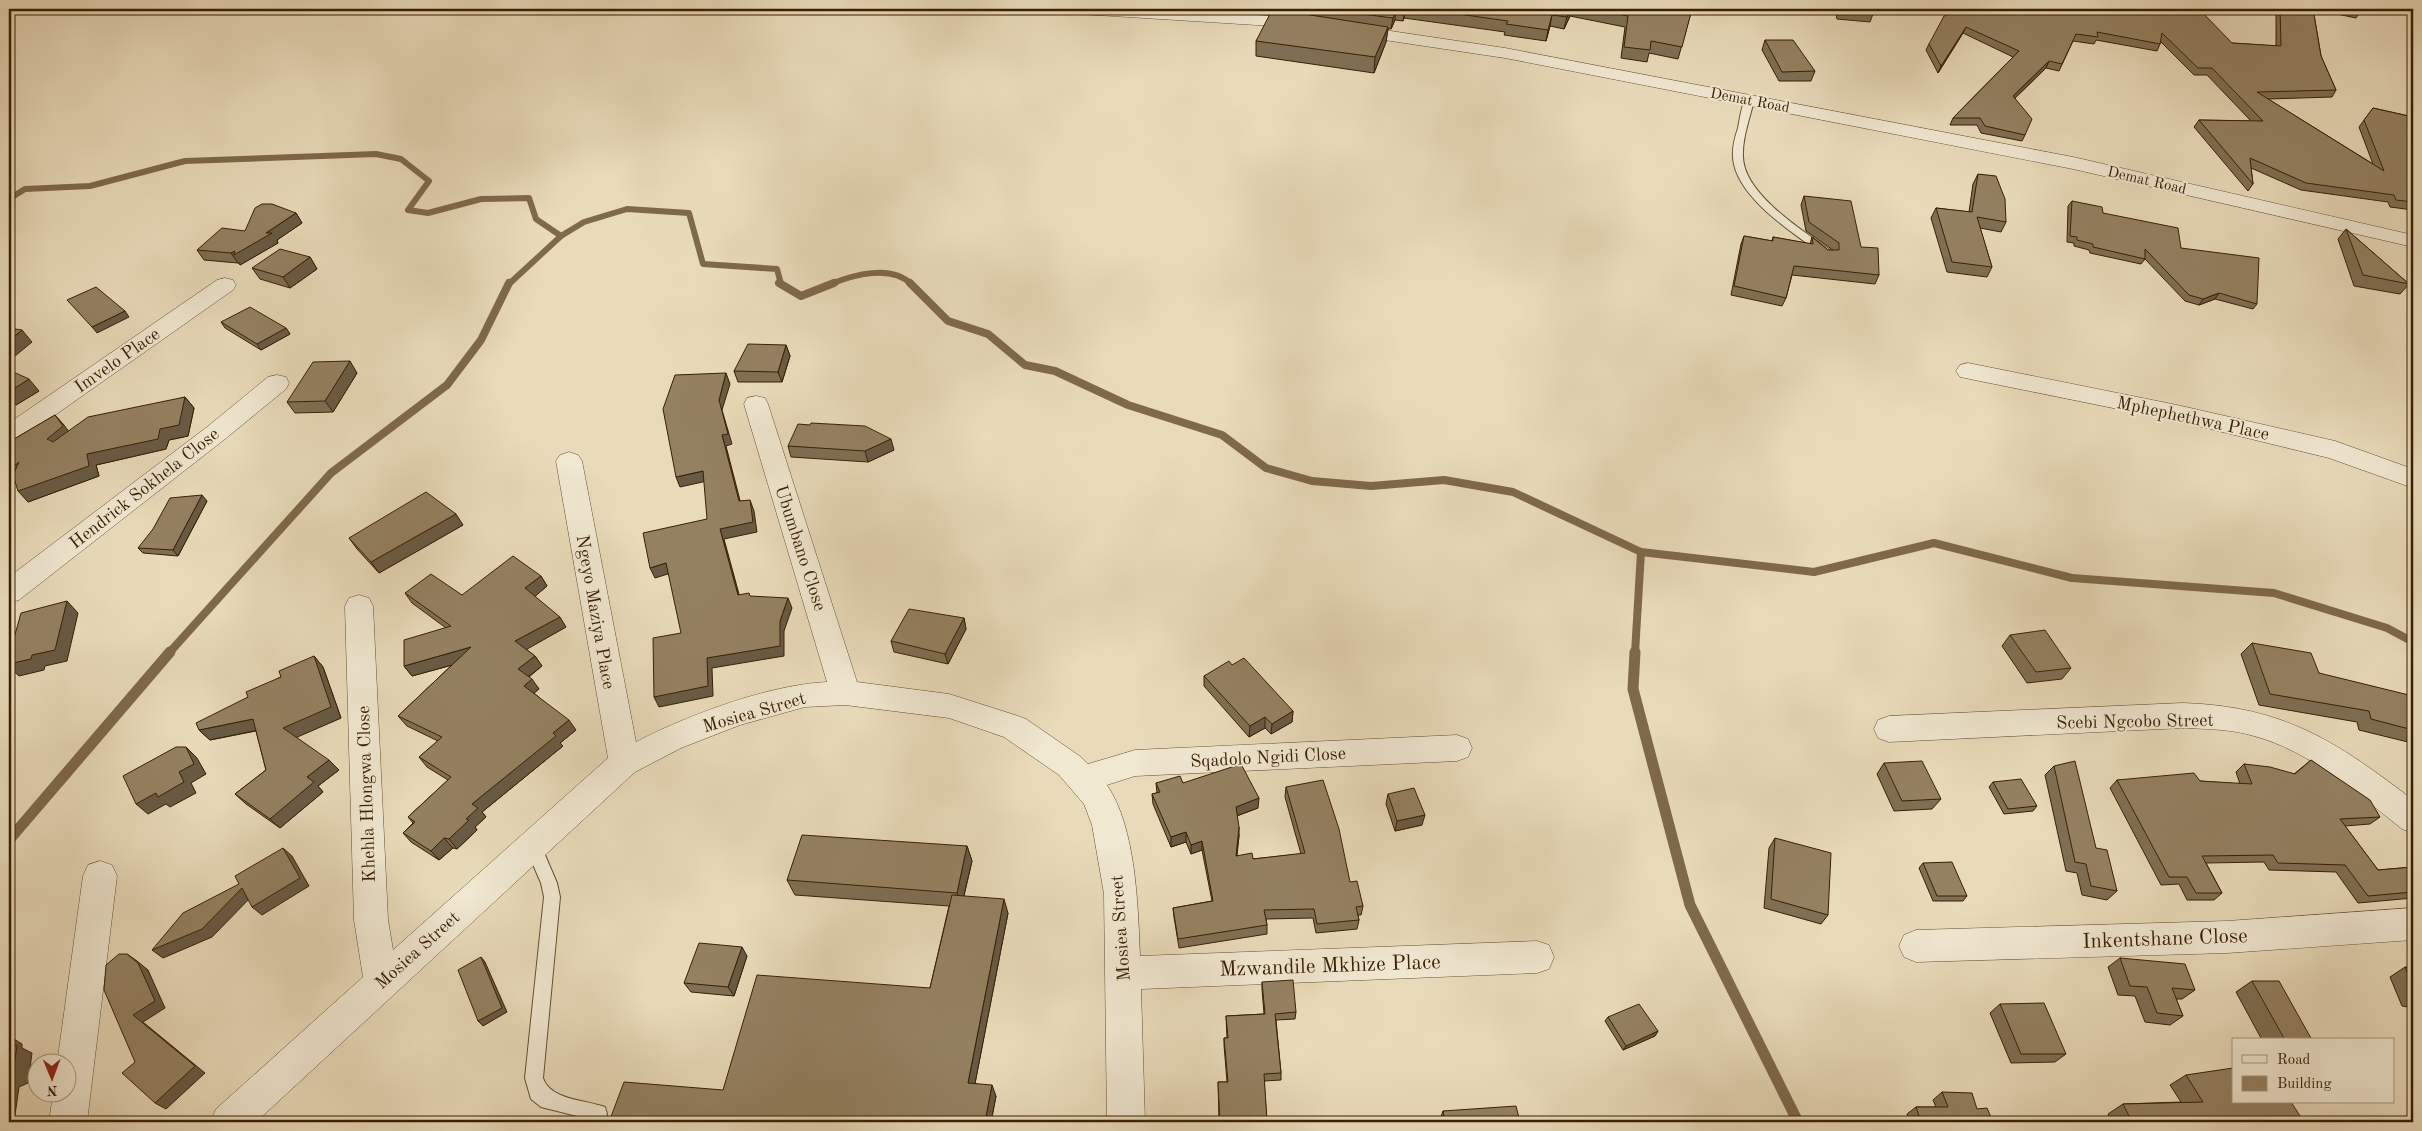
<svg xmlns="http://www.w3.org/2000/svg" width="2422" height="1131" font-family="'Old Standard TT',serif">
<rect width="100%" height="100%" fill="#e9dbba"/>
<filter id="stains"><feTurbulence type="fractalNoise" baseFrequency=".004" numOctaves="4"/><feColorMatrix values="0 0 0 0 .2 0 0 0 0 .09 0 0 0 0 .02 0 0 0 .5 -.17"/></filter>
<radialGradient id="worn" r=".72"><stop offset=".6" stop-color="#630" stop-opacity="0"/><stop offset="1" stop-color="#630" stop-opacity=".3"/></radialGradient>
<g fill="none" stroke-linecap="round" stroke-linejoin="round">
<g stroke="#7e694b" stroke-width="6">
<polyline points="9,199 25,189 90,186 185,161 376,154 401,159 429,181 408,210 428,213 481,199 529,198 536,219 561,236 584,222 627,209 689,213 703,264 777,269 781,284"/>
<polyline points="509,284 561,236"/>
<path d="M831,284c22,-9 60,-20 80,0"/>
</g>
<g stroke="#7e694b" stroke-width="8">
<polyline points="779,283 801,296 834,283"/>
<polyline points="910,283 948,321 988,334 1025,365 1055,371 1128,405 1222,435 1266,468 1312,481 1371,486 1444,480 1513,492 1641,552 1814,572 1934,543 2072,578 2274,593 2387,628 2413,642"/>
<polyline points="169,653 331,473 447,385 481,340 509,283"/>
<polyline points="1635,653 1641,552"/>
</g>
<g stroke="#7e694b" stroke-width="11">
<polyline points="1635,652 1633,689 1690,905 1798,1122"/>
<polyline points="9,840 170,652"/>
</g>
<g stroke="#644e30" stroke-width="2">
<g id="service">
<path d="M1746,98l8,2c-4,18 -12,38 -11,57 1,37 60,74 87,93v4h-8c-29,-21 -86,-57 -89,-96 -1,-10 2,-21 5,-30 2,-10 3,-21 8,-30z"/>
<path d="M533,839l6,2 18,42 3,14 -17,181c7,22 43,22 62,29l2,7 -2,7 -4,1 -60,-15 -10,-8 -6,-21 19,-181 -3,-14 -16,-37 2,-5z"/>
</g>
</g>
<g stroke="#644e30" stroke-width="1">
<g id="minor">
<polygon points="225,278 233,280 236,285 233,290 18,441 9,444 9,423 217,280"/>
<polygon points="1968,363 2177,405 2335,441 2413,469 2413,488 2329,458 2177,421 1960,377 1956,371 1960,365"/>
<polygon points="277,375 286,377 289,383 286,389 225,439 19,600 9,603 9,577 207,427 268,377"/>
<path d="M756,396l9,2 3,6 89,278 92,12 66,21 11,4 55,38 7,7 47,-14 322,-15 11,4 4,9 -4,9 -11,4 -322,15 -28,9c29,43 31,120 33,171l397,-15 12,4 5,12 -5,12 -12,4 -396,16 4,133h-38l-3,-228 -12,-69 -8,-21 -25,-29 -55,-38 -55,-19 -104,-13 -40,2 -65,18 -59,23 -46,24 -379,350h-46l6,-13 147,-132 -9,-57 -9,-314 4,-8 10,-3 10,3 4,8 15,314 5,30 215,-192 -52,-297 4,-6 9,-3 9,3 4,6 54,281c52,-27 132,-57 191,-60l-83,-278 3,-6z"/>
<path d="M2183,703c100,3 153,38 230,97v33l-11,-4c-44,-35 -92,-78 -148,-93 -23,-7 -47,-7 -71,-8l-294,14 -11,-4 -4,-9 4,-9 11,-4z"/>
<polygon points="100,861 112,865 117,876 87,1122 49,1122 53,1094 68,1094 68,1064 57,1064 83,876 88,865"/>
<polygon points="2413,908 2413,940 2227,953 1916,962 1904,957 1899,946 1904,935 1916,930 2227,921"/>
</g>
</g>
<g stroke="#644e30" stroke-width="1">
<g id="tertiary">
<polygon points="1071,9 1160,9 1305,18 1311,19 1314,23 1311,27 1305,28 1080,14 1074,13"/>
<polygon points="1350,25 1505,48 2073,157 2413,235 2413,247 2073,169 1505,58 1344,34 1341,30 1344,26"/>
</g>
</g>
<use href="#service" fill="#f1e8d2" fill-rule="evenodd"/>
<use href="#minor" fill="#f1e8d2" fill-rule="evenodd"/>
<use href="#tertiary" fill="#f1e8d2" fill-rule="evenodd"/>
</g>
<g fill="#7f6f54" stroke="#381f02">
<polygon points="1267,9 1692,9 1678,59 1649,53 1647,62 1621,58 1625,27 1570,16 1564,29 1550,26 1546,41 1504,35 1505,32 1404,18 1403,21 1395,20 1391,29 1388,29 1386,42 1374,73 1256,56 1256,41 1278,13 1278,10"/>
<polygon points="1835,9 1872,9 1873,14 1870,22 1837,19"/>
<polygon points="1951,9 2192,9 2232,43 2276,46 2276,9 2361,9 2360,12 2356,18 2313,9 2321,56 2336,90 2332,97 2268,99 2373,164 2359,127 2373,108 2413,117 2413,210 2390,207 2388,202 2301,190 2251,168 2253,184 2248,191 2194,127 2199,120 2251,121 2207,75 2194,75 2161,42 2160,44 2157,51 2096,40 2094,44 2073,41 2059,71 2046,68 2015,98 2025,135 2022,141 1981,133 1977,125 1950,125 1953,118 2013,57 1963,33 1938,73 1926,50 1929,44 1951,13 1950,12"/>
<polygon points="1765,40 1815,71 1811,81 1779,81 1762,50"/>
<polygon points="1978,174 2006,222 2001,232 1980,228 1992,267 1987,277 1947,272 1931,218 1936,208 1969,212 1973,184"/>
<polygon points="1804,196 1861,247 1879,275 1875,284 1792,275 1786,298 1782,306 1731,295 1741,244 1744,236 1772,241 1773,237 1810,244 1812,237 1828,250 1833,250 1806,231 1801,205"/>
<polygon points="2072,201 2103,213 2181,248 2257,304 2253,309 2215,299 2199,305 2185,301 2145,259 2141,264 2090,253 2089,250 2074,246 2074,243 2067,242 2068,206"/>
<polygon points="296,213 302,223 277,240 278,243 240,265 239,263 238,263 204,260 197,250 245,231"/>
<polygon points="2346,229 2409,284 2400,294 2354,286 2338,239"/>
<polygon points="310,257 317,269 290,288 260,279 252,268"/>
<polygon points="221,322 286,328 290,334 261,350 225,328"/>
<polygon points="786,345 790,356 782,382 738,382 734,371"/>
<polygon points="9,370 39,391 16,405 9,402"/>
<polygon points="357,373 333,412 295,413 287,402"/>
<polygon points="185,397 194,408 188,436 169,440 166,449 96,465 99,476 28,502 13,474 9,471 9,442 55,415 68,431"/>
<polygon points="788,446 894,450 868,462 791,457"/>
<polygon points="207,501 178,556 143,553 138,548"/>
<polygon points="463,525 379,573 357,549 349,538"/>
<polygon points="541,576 547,586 535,596 566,627 526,649 535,656 542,666 529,677 539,689 534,693 576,730 560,743 563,746 482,812 486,817 475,827 477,830 457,849 453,848 439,860 411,842 403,833 413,823 408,817 448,780 427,767 419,757 438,741 407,726 398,716 452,665 412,676 404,666 446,628 412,603 405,593 462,595"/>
<polygon points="964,618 966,629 948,664 894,652 891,641"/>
<polygon points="2010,635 2071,668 2062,679 2027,683 2002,646"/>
<polygon points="2252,643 2319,673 2413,730 2413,742 2412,743 2359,730 2357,722 2259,705 2241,654"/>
<polygon points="314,656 323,667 341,718 296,737 339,770 318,786 323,792 280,828 246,804 235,794 266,770 256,731 210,740 199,730 248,697"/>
<polygon points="1232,665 1293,711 1292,722 1271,734 1265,728 1249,737 1204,686 1204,676"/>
<polygon points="2311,760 2380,817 2370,824 2345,826 2378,870 2413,867 2413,898 2358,903 2336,872 2269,870 2264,862 2206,863 2222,893 2214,900 2187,900 2179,884 2161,885 2110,788 2117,780 2200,781 2240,784 2236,772 2244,764 2294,774"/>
<polygon points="1884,763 1941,799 1932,809 1894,811 1877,774"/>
<polygon points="2054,766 2117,891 2107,900 2082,895 2077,873 2066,871 2045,775"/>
<polygon points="1993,782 2037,806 2033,811 2004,814 1989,787"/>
<polygon points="1156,783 1183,783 1258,808 1237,816 1239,836 1237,856 1253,859 1301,854 1285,797 1286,787 1350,882 1363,906 1361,915 1358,915 1359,920 1357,929 1316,933 1313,918 1266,919 1267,925 1267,934 1179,948 1174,917 1173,908 1212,901 1202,850 1191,854 1186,842 1171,847 1153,804 1152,794 1157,793"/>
<polygon points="1388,794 1422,825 1395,831 1386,804"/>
<polygon points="1775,838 1828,915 1821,924 1764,908 1769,848"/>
<polygon points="967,846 972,861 964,896 1008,913 975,1083 996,1096 991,1122 609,1122 723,1090 930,988 949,906 795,895 787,880"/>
<polygon points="1923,863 1967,896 1963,901 1933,901 1919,868"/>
<polygon points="747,956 734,996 691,992 684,983"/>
<polygon points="2120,958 2195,990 2182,999 2176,999 2183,1016 2170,1025 2145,1022 2135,996 2118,995 2108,967"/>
<polygon points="2405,967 2413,969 2413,1008 2402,1006 2390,977"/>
<polygon points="2252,981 2312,1040 2262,1040 2236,992"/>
<polygon points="1262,982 1296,1012 1295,1019 1276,1020 1281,1073 1281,1080 1264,1081 1267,1122 1219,1122 1218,1082 1227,1082 1224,1045 1224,1038 1227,1038 1226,1016 1264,1014 1262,989"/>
<polygon points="2000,1004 2066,1054 2055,1062 2011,1063 1990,1013"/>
<polygon points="1608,1017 1658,1031 1655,1036 1623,1050 1605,1021"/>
<polygon points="2186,1075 2304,1122 2112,1122 2108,1114 2123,1104 2181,1102 2170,1085"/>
<polygon points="1942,1092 1977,1109 1993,1122 1910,1122 1907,1114 1916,1107 1936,1107 1933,1100"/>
<polygon points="1443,1111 1520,1122 1440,1122 1440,1119"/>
</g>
<g fill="#685a45" stroke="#381f02">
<polygon points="1396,9 1395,20 1391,29 1393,18"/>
<polygon points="1405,9 1406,9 1404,18 1403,21"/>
<polygon points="1570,9 1571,9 1570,16 1564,29 1567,17"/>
<polygon points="1552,15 1550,26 1546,41 1548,30"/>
<polygon points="1388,27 1386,42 1374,73 1375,57"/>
<polygon points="1966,27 1963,33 1938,73 1941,66"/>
<polygon points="2049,61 2046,68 2010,103 2013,96"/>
<polygon points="296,213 302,223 277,240 278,243 240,265 239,263 238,263 231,253 266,233"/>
<polygon points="310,257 317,269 290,288 283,277"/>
<polygon points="2219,293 2215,299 2199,305 2203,299"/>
<polygon points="125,311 129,317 97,333 92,327"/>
<polygon points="286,328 290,334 261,350 257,344"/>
<polygon points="22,330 32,342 9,361 9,341"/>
<polygon points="786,345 790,356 782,382 778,372"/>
<polygon points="350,361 357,373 333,412 325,401"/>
<polygon points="726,373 730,384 722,410 732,444 726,446 743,512 739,501 722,435 719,400"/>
<polygon points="29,379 39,391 16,405 9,398 9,392"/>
<polygon points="185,397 194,408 188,436 169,440 166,449 96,465 99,476 28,502 18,491 87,454 160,429"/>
<polygon points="55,415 64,425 72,436 56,450 47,439"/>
<polygon points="891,439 894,450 868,462 865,451"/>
<polygon points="19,462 22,479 12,468"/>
<polygon points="703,471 707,481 680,487 676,477"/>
<polygon points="202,495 207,501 178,556 173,550"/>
<polygon points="750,500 754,511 757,532 724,539 742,605 738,595 720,529"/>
<polygon points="456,514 463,525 379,573 371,562"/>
<polygon points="666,563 671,573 655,578 650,568"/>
<polygon points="541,576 547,586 532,599 525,588"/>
<polygon points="788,598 792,608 784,631 784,656 712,668 713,696 659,707 654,697 707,658 780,621"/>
<polygon points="67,601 78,613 67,661 45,666 44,670 19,676 9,667 9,664 32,655"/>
<polygon points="560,617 566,627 522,652 515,641"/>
<polygon points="964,618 966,629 948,664 945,654"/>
<polygon points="471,647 478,658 412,676 404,666"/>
<polygon points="314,656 323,667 341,718 293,739 283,728"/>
<polygon points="535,656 542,666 525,679 518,669"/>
<polygon points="532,679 539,689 530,696 524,686"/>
<polygon points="1293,711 1292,722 1271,734 1272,724"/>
<polygon points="1265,717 1265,728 1249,737 1250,726"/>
<polygon points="253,719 263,729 210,740 199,730"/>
<polygon points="569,720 576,730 560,743 563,746 482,812 486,817 475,827 477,830 457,849 449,839 466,819 472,804 553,733"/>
<polygon points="186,747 197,758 206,774 191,783 196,793 170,807 166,804 148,814 136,804"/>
<polygon points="329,760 339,770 318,786 323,792 280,828 270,819 307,777"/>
<polygon points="1259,798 1258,808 1236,816 1236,807"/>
<polygon points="1425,815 1422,825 1395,831 1397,821"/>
<polygon points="1239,827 1239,836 1235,865 1236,856"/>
<polygon points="1186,832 1186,842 1171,847 1171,837"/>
<polygon points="444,838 453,848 439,860 431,851"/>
<polygon points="1202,841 1202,850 1191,854 1191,845"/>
<polygon points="967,846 972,861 961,907 957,893"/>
<polygon points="283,848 292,856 309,886 262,915 252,907"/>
<polygon points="242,888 252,896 212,937 163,958 152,950"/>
<polygon points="1004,899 1008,913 973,1094 968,1083"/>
<polygon points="742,947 747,956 734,996 728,987"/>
<polygon points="127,954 137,961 148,970 165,1008 143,1022 205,1073 166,1109 155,1103 133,1015"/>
<polygon points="481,957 485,962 507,1012 483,1026 478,1021"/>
<polygon points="1658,1031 1655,1036 1623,1050 1626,1046"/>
<polygon points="9,1036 22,1044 22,1048 32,1053 28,1083 19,1087 14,1122 9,1122"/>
<polygon points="992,1085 996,1096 991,1122 985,1122"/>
</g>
<g fill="#948162" stroke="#381f02">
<polygon points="1323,9 1396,9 1393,18"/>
<polygon points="1423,9 1570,9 1567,17 1552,15 1548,30 1506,24 1508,21"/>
<polygon points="1592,9 1692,9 1682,47 1651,41 1650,50 1624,47 1628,16"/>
<polygon points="1839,9 1872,9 1873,14 1840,11"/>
<polygon points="1958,9 2192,9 2200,10 2232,43 2281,46 2280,9 2313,9 2321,56 2336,90 2257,92 2384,171 2364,120 2373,108 2413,117 2413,202 2396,200 2394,195 2306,183 2250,158 2253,184 2199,120 2263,121 2212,68 2198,68 2162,33 2160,44 2097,32 2098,37 2076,34 2062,64 2049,61 2013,96 2032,119 2025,135 1985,126 1980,118 1953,118 2019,51 1966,27 1941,66 1929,44 1944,16 1959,10"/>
<polygon points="2348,9 2361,9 2360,12"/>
<polygon points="1271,12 1304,14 1388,27 1375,57 1256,41"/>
<polygon points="1765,40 1793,40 1815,71 1782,72"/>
<polygon points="1978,174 1996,176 2005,199 2006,222 1977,217 1992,267 1952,262 1936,208 1972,212"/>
<polygon points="1804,196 1851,201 1861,247 1878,248 1879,275 1794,266 1786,298 1734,286 1744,236 1773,241 1773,237 1813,244 1812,237 1828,250 1839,250 1839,243 1809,222"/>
<polygon points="2072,201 2102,207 2103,213 2178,228 2181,248 2259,258 2257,304 2219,293 2203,299 2189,295 2145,249 2145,259 2093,247 2093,244 2077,240 2077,237 2070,236"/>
<polygon points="262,204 272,204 296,213 266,233 272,233 234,255 235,251 231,253 197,250 222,228 245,231 255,208"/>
<polygon points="2346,229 2409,284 2363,275"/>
<polygon points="280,249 310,257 283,277 252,268"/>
<polygon points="96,287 125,311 92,327 67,300"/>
<polygon points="250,307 286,328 257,344 221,322"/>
<polygon points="9,328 22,330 9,341"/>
<polygon points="748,344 786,345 778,372 734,371"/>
<polygon points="350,361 325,401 287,402 313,362"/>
<polygon points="9,370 29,379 9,392"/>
<polygon points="726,373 719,400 728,434 722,435 739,501 750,500 753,522 720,529 738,595 749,593 750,596 788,598 780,621 780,646 707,658 708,686 654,697 653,638 681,633 666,563 650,568 643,533 707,519 703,471 676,477 663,409 675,375"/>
<polygon points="185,397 179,425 160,429 158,439 87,454 89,466 18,491 13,475 19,462 12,468 9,466 9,442 55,415 63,426 47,439 53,442 88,417"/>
<polygon points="811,423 865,426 891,439 865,451 788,446 798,424 810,425"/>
<polygon points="426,492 456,514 371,562 349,538"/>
<polygon points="202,495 173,550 138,548 153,529 170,498"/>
<polygon points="513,556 541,576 525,588 560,617 515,641 535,656 518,669 532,679 524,686 569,720 553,733 556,736 472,804 478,808 466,819 469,820 449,839 444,838 431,851 403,833 415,822 408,817 451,777 419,757 442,737 398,716 471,647 404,666 404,640 451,626 405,593 431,574 462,595"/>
<polygon points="67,601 55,650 32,655 31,659 9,664 9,656 21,613"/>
<polygon points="909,609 964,618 945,654 891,641"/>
<polygon points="2045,630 2071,668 2036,672 2010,635"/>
<polygon points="2252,643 2311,653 2319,673 2413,696 2413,730 2371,719 2369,711 2270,694"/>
<polygon points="314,656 331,707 283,728 329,760 307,777 314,782 270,819 235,794 266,770 253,719 199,730 196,723 248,697 246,692 281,677 279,671"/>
<polygon points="1244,658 1293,711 1272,724 1265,717 1250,726 1204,676 1229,661 1232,665"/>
<polygon points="176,747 186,747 194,764 179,772 184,782 158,797 156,793 136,804 123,776"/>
<polygon points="2311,760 2370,800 2380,817 2340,819 2378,870 2413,867 2413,892 2368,896 2345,865 2278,863 2273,855 2202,856 2222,893 2196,893 2187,877 2169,877 2117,780 2194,773 2200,781 2252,784 2244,764 2270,767 2295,774"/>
<polygon points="1922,761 1941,799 1902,801 1884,763"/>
<polygon points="2075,761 2096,848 2107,850 2117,891 2091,886 2086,864 2075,862 2054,766"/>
<polygon points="1241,764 1259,798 1236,807 1239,827 1236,856 1252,853 1253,859 1305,853 1286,787 1323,780 1339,829 1350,882 1357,881 1363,906 1356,907 1359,920 1317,924 1314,909 1264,910 1267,925 1178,939 1173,908 1213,901 1202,841 1191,845 1186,832 1171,837 1152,794 1160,792 1156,783 1180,776 1183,783"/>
<polygon points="2021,779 2037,806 2008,809 1993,782"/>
<polygon points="1414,788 1425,815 1397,821 1388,794"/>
<polygon points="802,835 967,846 957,893 787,880"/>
<polygon points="1775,838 1831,853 1828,915 1771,899"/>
<polygon points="283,848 300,878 252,907 242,888 202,929 152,950 183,913 239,884 235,876"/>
<polygon points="1952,862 1967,896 1937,896 1923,863"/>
<polygon points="952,895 1004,899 968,1083 992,1085 985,1122 609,1122 624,1082 723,1090 757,975 930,988"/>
<polygon points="699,943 742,947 728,987 684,983"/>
<polygon points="119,954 127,954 138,963 155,1001 133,1015 195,1066 155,1103 122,1073 135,1062 104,990 106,965"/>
<polygon points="481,957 502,1008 478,1021 458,970"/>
<polygon points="2120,958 2185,964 2195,990 2172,988 2183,1016 2157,1013 2147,987 2130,986"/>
<polygon points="2405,967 2413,969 2413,987"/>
<polygon points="1293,980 1296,1012 1275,1014 1281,1073 1264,1074 1267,1121 1220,1122 1218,1082 1228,1082 1224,1038 1228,1038 1226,1016 1265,1014 1262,982"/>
<polygon points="2252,981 2279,981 2312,1040 2285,1040"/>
<polygon points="2044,1003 2066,1054 2021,1054 2000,1004"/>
<polygon points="1639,1004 1658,1031 1626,1046 1608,1017"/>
<polygon points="17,1045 13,1075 9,1076 9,1048"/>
<polygon points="2233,1068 2233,1102 2291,1102 2304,1122 2132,1122 2123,1104 2203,1102 2186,1075"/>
<polygon points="1942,1092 1972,1093 1977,1109 1987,1108 1993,1122 1921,1122 1916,1107 1948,1107"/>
<polygon points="1516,1106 1520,1122 1445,1122 1443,1111"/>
<polygon points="1366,1118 1366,1122 1325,1122 1325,1120"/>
</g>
<g text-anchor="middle" stroke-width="4" stroke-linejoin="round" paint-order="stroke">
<g font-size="15" fill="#381f02" stroke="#f1e8d2">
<text transform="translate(1750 100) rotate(11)" y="5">Demat Road</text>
<text transform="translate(2147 180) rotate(13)" y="5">Demat Road</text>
</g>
<g font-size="18" fill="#381f02" stroke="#f1e8d2">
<text transform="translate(117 360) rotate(-35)" y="6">Imvelo Place</text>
<text transform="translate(2193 418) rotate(12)" y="6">Mphephethwa Place</text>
<text transform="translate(144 488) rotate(-38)" y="6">Hendrick Sokhela Close</text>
<text transform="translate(801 548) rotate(72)" y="6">Ubumbano Close</text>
<text transform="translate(596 612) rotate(80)" y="6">Ngeyo Maziya Place</text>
<text transform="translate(754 712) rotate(-16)" y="6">Mosiea Street</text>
<text transform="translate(2135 721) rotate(-1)" y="6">Scebi Ngcobo Street</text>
<text transform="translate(1268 757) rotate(-3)" y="6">Sqadolo Ngidi Close</text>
<text transform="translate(366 794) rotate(-92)" y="6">Khehla Hlongwa Close</text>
<text transform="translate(1120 928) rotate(-94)" y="6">Mosiea Street</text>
<text transform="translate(417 950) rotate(-42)" y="6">Mosiea Street</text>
</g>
<g font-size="21" fill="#381f02" stroke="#f1e8d2">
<text transform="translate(2165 938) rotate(-2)" y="7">Inkentshane Close</text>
<text transform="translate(1330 965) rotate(-2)" y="7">Mzwandile Mkhize Place</text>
</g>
</g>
<rect width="2422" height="1131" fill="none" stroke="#e9dbba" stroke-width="30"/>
<rect x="10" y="10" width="2402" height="1111" fill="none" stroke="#381f02" stroke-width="2.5"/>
<rect x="15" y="15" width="2392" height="1101" fill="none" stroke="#381f02"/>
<rect x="2232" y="1038" width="162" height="65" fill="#f1e8d2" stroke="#a7987f"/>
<rect x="2242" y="1055" width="25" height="8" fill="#f1e8d2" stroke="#a7987f"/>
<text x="2277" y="1064" font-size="15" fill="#381f02">Road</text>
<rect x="2242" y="1076" width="25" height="15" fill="#948162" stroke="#a7987f"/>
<text x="2277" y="1088" font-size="15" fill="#381f02">Building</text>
<g transform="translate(52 1078) rotate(179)"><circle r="24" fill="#f1e8d2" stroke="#a7987f"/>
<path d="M0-4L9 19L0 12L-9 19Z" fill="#8f2418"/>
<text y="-8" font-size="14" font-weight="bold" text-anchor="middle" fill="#381f02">N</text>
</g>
<rect width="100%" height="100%" filter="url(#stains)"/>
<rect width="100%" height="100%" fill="url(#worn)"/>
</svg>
